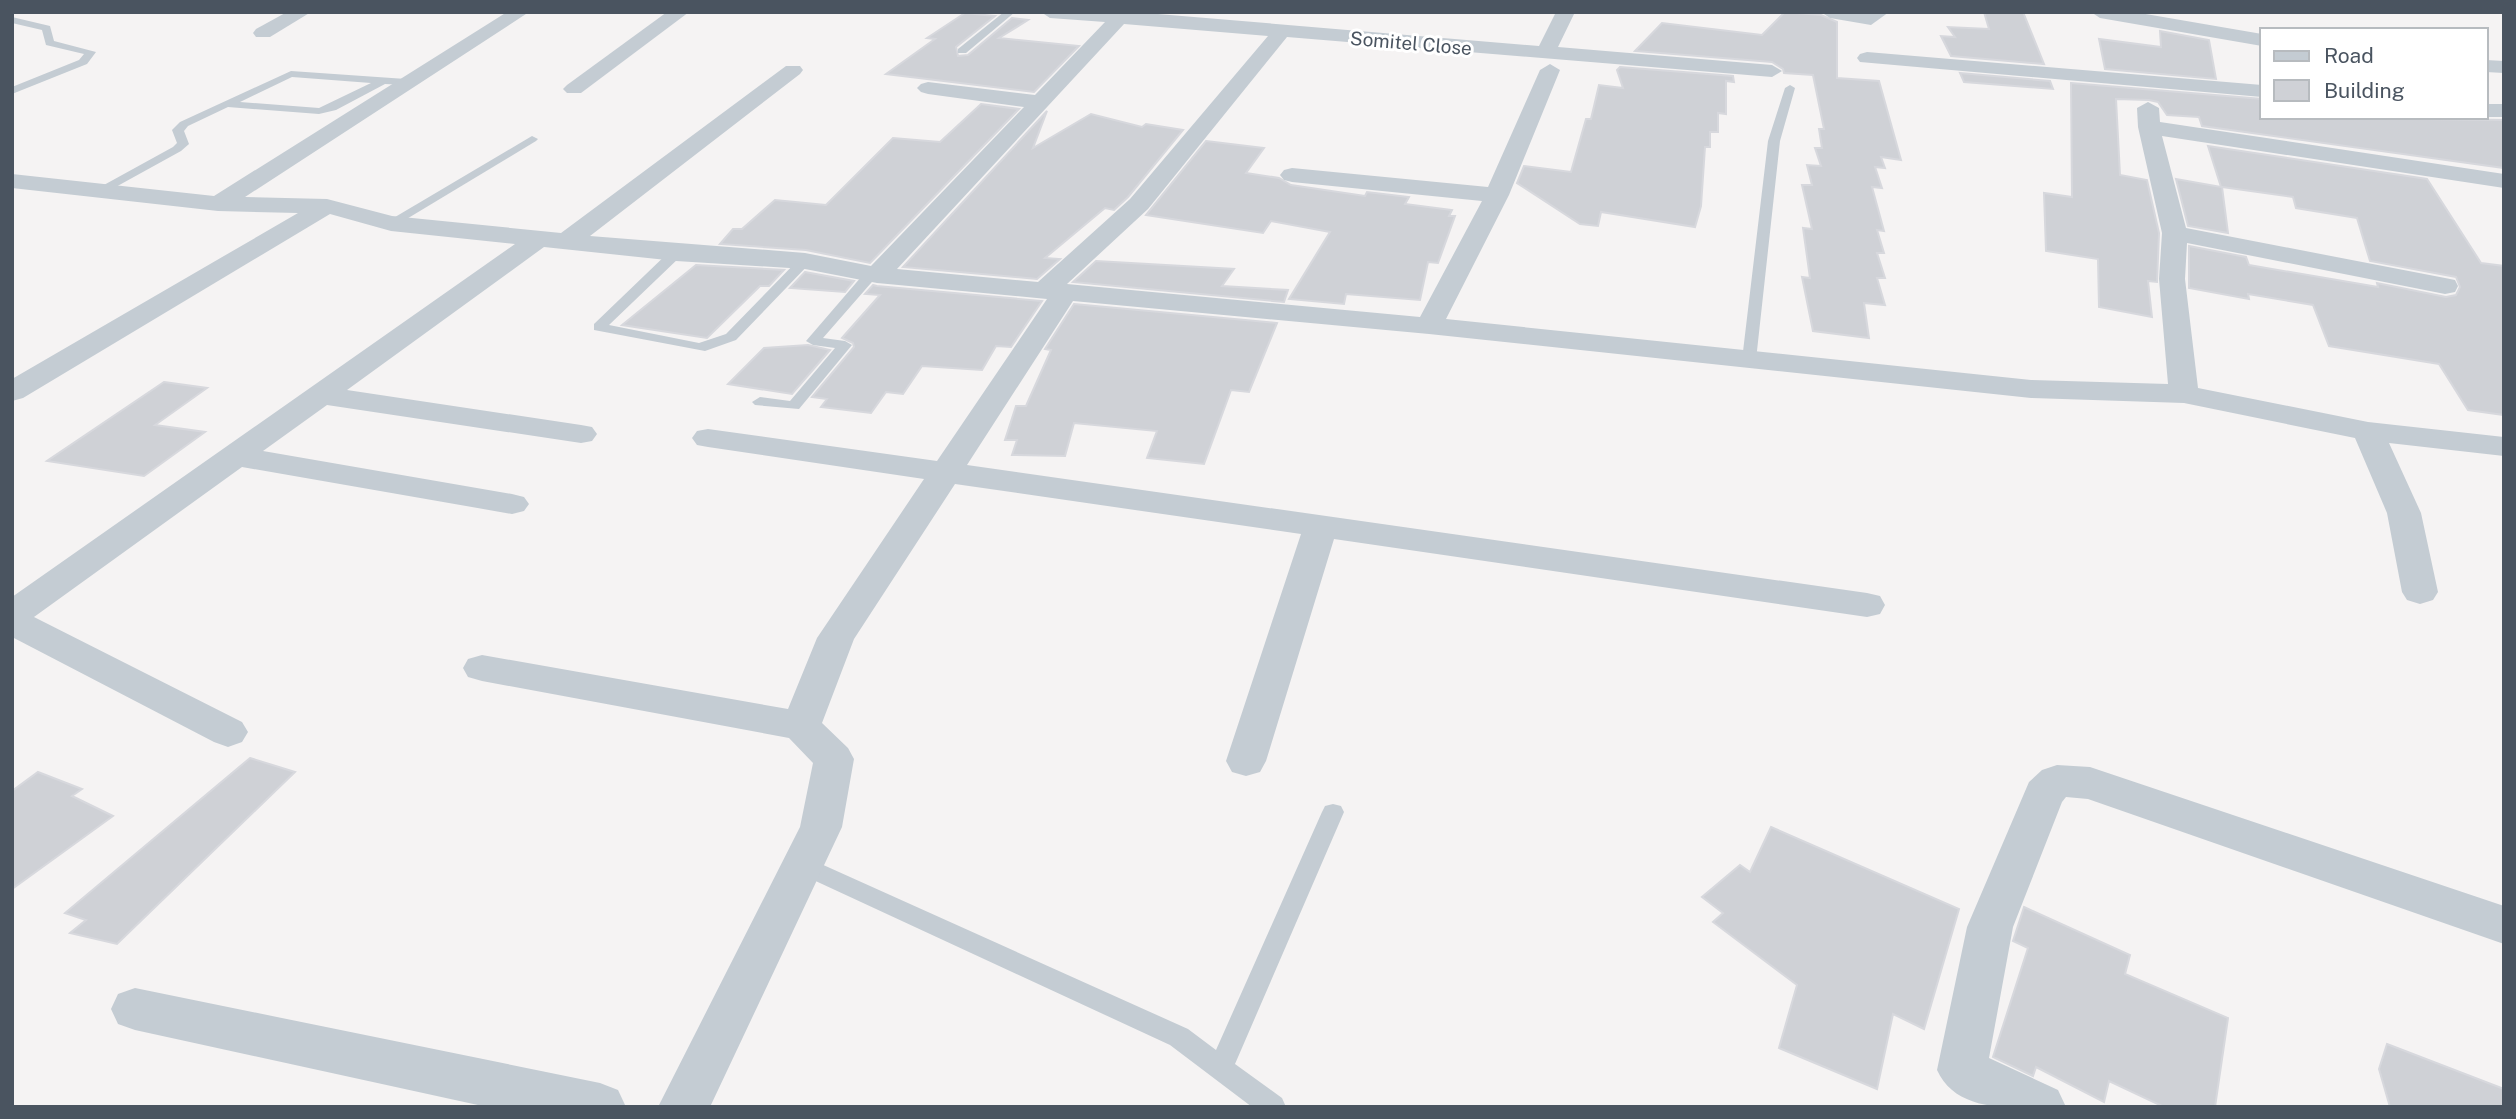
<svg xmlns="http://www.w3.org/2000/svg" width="2516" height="1119" font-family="'Public Sans',sans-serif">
<rect width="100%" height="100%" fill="#f5f3f3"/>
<g fill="#cfd1d6" stroke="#d7d8dd" stroke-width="2">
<polygon points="1785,12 1821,15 1837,22 1837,78 1879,81 1901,160 1881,157 1885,168 1875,167 1882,188 1872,187 1884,231 1877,230 1884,253 1877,253 1885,278 1877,278 1885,305 1864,303 1869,338 1813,331 1802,277 1810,278 1803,228 1812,229 1802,185 1812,185 1807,165 1821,166 1815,148 1822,148 1819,129 1824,129 1813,75 1784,73 1783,69 1772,62 1635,51 1662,23 1762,35"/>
<polygon points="1984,12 2023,12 2044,64 1951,56 1941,36 1955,37 1948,27 1989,29"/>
<polygon points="965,13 995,16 956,47 958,56 968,55 1012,18 1028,20 999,38 1079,46 1034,92 886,74 935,39 927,38"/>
<polygon points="2160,31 2209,40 2216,79 2105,69 2099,39 2161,47"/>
<polygon points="1620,67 1733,76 1734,82 1726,81 1726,114 1718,113 1718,132 1710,132 1710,147 1705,147 1701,206 1695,227 1601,212 1598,226 1580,224 1517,183 1524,166 1571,172 1586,119 1591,119 1599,85 1623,88 1617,70"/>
<polygon points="1960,73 2050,81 2053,89 1964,82"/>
<polygon points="2071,83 2262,99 2262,117 2504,120 2504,168 2202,126 2199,117 2167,115 2158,102 2149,100 2116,99 2120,175 2147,180 2159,233 2157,282 2148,281 2152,317 2099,307 2098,259 2046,251 2044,193 2072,197"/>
<polygon points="981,104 1019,109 870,263 806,250 720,244 733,229 742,229 775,200 826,205 893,138 940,142"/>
<polygon points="1047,111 1033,148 1091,114 1142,127 1146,124 1183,130 1128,197 1114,210 1105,208 1045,258 1060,259 1037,279 903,267"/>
<polygon points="1206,141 1264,148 1246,173 1279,178 1291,185 1365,196 1367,192 1409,197 1405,204 1452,210 1449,216 1455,216 1438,263 1428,262 1420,300 1346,294 1344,304 1289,299 1330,232 1271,221 1263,233 1146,215"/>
<polygon points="2208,146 2427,179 2481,263 2504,266 2504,415 2468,410 2439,364 2329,346 2313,305 2248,294 2249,299 2189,288 2189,246 2246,257 2249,265 2378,287 2377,283 2446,297 2456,295 2460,287 2456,277 2370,261 2357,218 2296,208 2293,197 2222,187 2228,233 2188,226 2176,179 2221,187"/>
<polygon points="1096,261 1234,269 1222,286 1288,290 1284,302 1073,282"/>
<polygon points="696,265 784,270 769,286 760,286 707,338 622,325"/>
<polygon points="805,272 854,281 845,292 790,288"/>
<polygon points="873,285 877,286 1042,301 1011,347 996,346 982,370 922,366 903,394 886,392 871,413 821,407 827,399 812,397 854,347 853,343 842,338 880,295 865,294"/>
<polygon points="1074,304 1277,323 1249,392 1231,390 1204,464 1147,458 1157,431 1074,423 1065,456 1012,455 1017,440 1005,440 1016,406 1026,406 1051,350 1045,349"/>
<polygon points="808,345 830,350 792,394 728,384 764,348"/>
<polygon points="164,382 207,388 155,425 205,432 144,476 47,461"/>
<polygon points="250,758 295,772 117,944 70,933 86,920 65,913"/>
<polygon points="38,772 82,789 72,796 113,816 12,889 12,791"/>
<polygon points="1771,827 1959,909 1924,1029 1893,1014 1877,1089 1779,1048 1797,985 1713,922 1723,913 1702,897 1740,865 1750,872"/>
<polygon points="2024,907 2130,955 2125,974 2228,1018 2215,1107 2164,1107 2109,1081 2104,1102 2036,1067 2033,1076 1993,1057 2028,948 2013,941"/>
<polygon points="2387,1044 2504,1089 2504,1107 2390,1107 2379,1069"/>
</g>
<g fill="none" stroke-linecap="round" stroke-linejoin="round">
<g fill="#c4ccd3" fill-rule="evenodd">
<polygon points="1004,12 1015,12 966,53 958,53 958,49"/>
<polygon points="12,17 50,26 54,41 96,52 87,64 12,94 12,87 79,60 84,54 46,45 42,30 12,23"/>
<path d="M291,71l115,8 5,3 -5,3 -21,-1 -49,26 -17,4 -91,-7 -40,19 -4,5 5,13 -8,7 -78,43 -10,-3 80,-44 4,-4 -5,-13 8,-8zM292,77l79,6 -52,25 -79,-6z"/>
<polygon points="1790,85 1795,88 1780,141 1756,360 1749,364 1742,360 1768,141 1785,88"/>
<polygon points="532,136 538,139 536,141 395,226 385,223"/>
<polygon points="676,249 681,250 681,256 609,325 699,343 726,334 800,258 810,258 812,261 736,340 705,351 594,330 594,324 671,250"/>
<polygon points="873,268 880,272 878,275 823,338 845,341 852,345 799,409 755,405 752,402 760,397 790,401 835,348 813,345 806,341 868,269"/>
<polygon points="1333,804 1341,806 1344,812 1235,1064 1282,1098 1286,1107 1252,1107 1170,1045 794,871 791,865 794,859 802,856 810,859 1188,1029 1216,1050 1322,812 1325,806"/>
</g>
<g fill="#c4ccd3" fill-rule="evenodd">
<polygon points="287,12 311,12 270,37 256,37 253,33 256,29"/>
<path d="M507,12h22l-284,185 82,2 65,17 169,17 225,-167h14l3,4 -3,4 -210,162 215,17 66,13 153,-159 -96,-13 -7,-2 -4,-4 4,-4 7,-2 107,13 70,-73 -55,-4 -9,-6h93l405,34 17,-34h19l-17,35 214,18 10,6 -10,6 -485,-40 -139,172 -81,75 353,33 62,-116 -190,-19 -8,-2 -4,-5 4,-5 8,-2 196,19 52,-117 10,-6 10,6 -51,125 -63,124 585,61 137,4 -9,-105 3,-46 -24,-106 -1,-19 11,-6 11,6 1,14 344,52v14l-342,-52 24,92 259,50 10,2 3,6 -3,6 -10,2 -258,-51 -2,36 13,109 170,34 136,15v19l-115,-13 32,70 17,79 -5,8 -13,4 -13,-4 -5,-8 -15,-79 -32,-75 -171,-35 -153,-5 -602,-64 -356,-33 -106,164 900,128 13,3 5,9 -5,9 -13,3 -533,-78 -68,222 -6,11 -14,4 -14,-4 -6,-11 75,-227 -346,-50 -101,155 -32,84 26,25 6,11 -12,68 -132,280h-52l142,-280 13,-64 -24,-25 -307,-57 -14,-4 -5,-9 5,-9 14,-4 306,54 29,-71 107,-159 -216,-32 -11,-2 -5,-7 5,-7 11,-2 229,32 110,-162 -170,-16 -72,-14 -129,-8 -132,-14 -197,143 234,35 11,2 5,7 -5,7 -11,2 -254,-38 -64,46 249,43 12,3 5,7 -5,7 -12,3 -270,-47 -208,150 208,105 6,10 -6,10 -14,5 -14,-5 -202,-105v-40l503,-353 -124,-13 -61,-17 -307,184 -11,3v-22l286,-166 -80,-2 -206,-23v-14l202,22zM1124,24l144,12 -138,163 -92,83 -141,-13z"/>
<polygon points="667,12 689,12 581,93 567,93 563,89 567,85"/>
<polygon points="1821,12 1889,12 1871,25 1830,18"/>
<polygon points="2091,12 2134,12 2262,34 2262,46 2100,18"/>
<polygon points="1867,52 2262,85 2262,97 1860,62 1857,58 1860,54"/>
<polygon points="2486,60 2504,61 2504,73 2486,72"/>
<rect x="2486" y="104" width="18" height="13"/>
<path d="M2057,765l33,2 414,139v38l-416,-145 -22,-2 -4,5 -49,125 -24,131 69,32 8,17c-43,0 -108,10 -129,-37l30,-143 62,-145 13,-12z"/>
<polygon points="135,988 600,1083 618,1090 626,1107 487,1107 135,1030 118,1024 111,1009 118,994"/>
</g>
</g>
<g text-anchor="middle" stroke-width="6" stroke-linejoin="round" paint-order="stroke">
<g font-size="19" fill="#4a5460" stroke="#fff">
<text transform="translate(1411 43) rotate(5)" y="7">Somitel Close</text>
</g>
</g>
<rect width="2516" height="1119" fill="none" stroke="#4a5460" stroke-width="28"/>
<rect x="2260" y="28" width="228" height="91" fill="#ffffff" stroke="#b7bbbf" stroke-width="2"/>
<rect x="2274" y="51" width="35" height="10" fill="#c4ccd3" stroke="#b7bbbf" stroke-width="2"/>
<text x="2324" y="63" font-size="21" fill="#4a5460">Road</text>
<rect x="2274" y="80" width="35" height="21" fill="#cfd1d6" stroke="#b7bbbf" stroke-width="2"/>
<text x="2324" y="98" font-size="21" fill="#4a5460">Building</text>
</svg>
